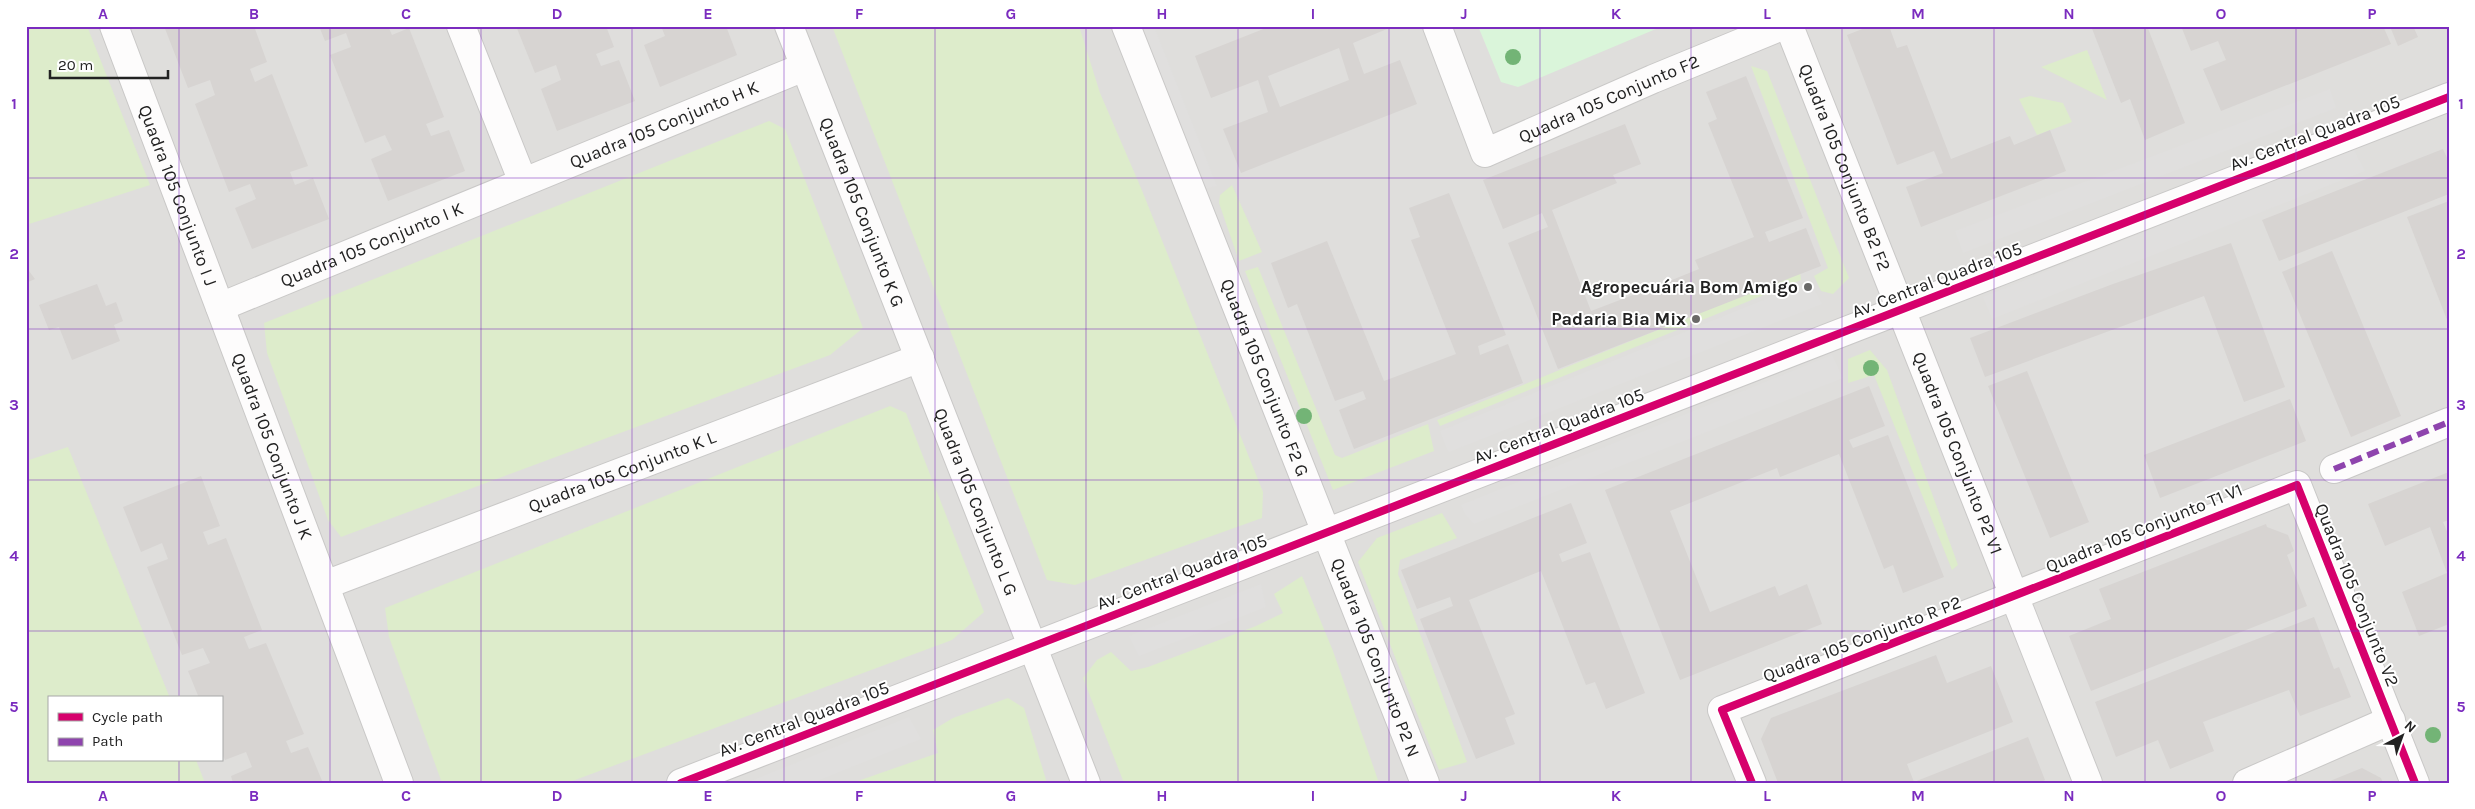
<svg xmlns="http://www.w3.org/2000/svg" width="2475" height="809" font-family="Karla,sans-serif">
<rect width="100%" height="100%" fill="#f0eeeb"/>
<path fill="#dfdedc" fill-rule="evenodd" d="M26,26h2423v757h-2423zM49,698h172v62h-172z"/>
<g fill="#ddeccb">
<polygon points="26,26 87,26 150,185 26,225"/>
<polygon points="832,26 1079,26 1100,93 1141,188 1263,492 1262,518 1075,585 1047,580"/>
<polygon points="2087,50 2107,100 2041,67"/>
<polygon points="1751,66 1767,71 1849,278 1833,294 1821,291 1814,276 1828,268"/>
<polygon points="2030,96 2063,103 2072,122 2037,135 2019,99"/>
<polygon points="769,121 785,129 863,328 830,355 341,537 328,520 267,353 264,323"/>
<polygon points="1232,185 1262,252 1239,261 1219,203 1220,195"/>
<polygon points="1258,267 1335,455 1342,458 1428,424 1434,451 1333,490 1245,271"/>
<polygon points="1800,272 1801,280 1440,426 1437,420"/>
<polygon points="1870,350 1887,370 1958,565 1952,570 1874,375 1848,383 1848,359"/>
<polygon points="890,406 906,413 984,612 952,640 567,783 442,783 389,637 385,608"/>
<polygon points="68,447 170,698 49,698 49,760 196,760 205,783 26,783 26,461"/>
<polygon points="1442,513 1457,538 1400,560 1398,574 1467,762 1439,770 1358,562 1377,538"/>
<polygon points="1302,576 1333,651 1379,783 1124,783 1083,678 1097,660 1111,652 1131,671 1148,667 1256,626 1283,613 1274,594"/>
<polygon points="1008,698 1024,708 1047,783 852,783 938,753 933,730 953,718"/>
</g>
<polygon fill="#daf5da" points="1478,26 1663,26 1518,87 1501,82"/>
<g fill="#e0dfde">
<polygon points="1130,26 1154,26 1217,186 1198,190"/>
<polygon points="2330,89 2336,108 1963,253 1955,231"/>
<polygon points="2353,148 2365,171 1992,319 1983,297"/>
<polygon points="1810,281 1822,304 1449,452 1447,449 1440,431"/>
<polygon points="1832,355 1843,378 1474,524 1465,514 1461,505"/>
<polygon points="1261,584 1266,607 1139,656 1129,636"/>
<polygon points="909,717 921,739 812,783 746,783"/>
</g>
<g fill="#d7d4d2" fill-rule="evenodd">
<polygon points="164,26 254,26 267,62 250,69 255,82 272,74 308,166 290,172 295,185 313,178 329,219 252,249 235,208 256,199 250,184 229,192 195,104 215,95 210,80 188,88"/>
<polygon points="319,26 388,26 392,35 409,28 444,117 426,124 431,136 449,130 465,171 388,201 371,159 392,150 385,135 365,143 330,55 351,47 346,33 325,41"/>
<polygon points="516,26 606,26 614,47 596,54 601,66 619,60 635,101 557,131 541,89 561,80 556,65 535,73"/>
<polygon points="661,26 726,26 737,55 660,87 644,45 665,36"/>
<path d="M1271,26h115l1,3 -34,14 11,31 36,-14 17,44 -176,69 -18,-44 45,-17 -10,-32 -47,18 -16,-42zM1339,48l10,32 -69,27 -12,-31z"/>
<polygon points="1870,26 1889,26 1897,48 1907,45 1951,159 2010,136 2014,145 2050,130 2066,171 1921,227 1906,187 1943,173 1934,151 1897,165 1847,35"/>
<polygon points="2091,26 2147,26 2185,123 2145,140 2130,99 2121,103"/>
<polygon points="2181,26 2383,26 2391,44 2221,111 2203,69 2226,60 2218,41 2191,51"/>
<polygon points="2397,26 2413,26 2418,37 2398,46 2391,29"/>
<polygon points="1746,76 1803,218 1765,232 1769,242 1806,228 1821,266 1558,369 1508,243 1548,227 1542,213 1503,229 1483,180 1625,124 1641,164 1613,175 1617,183 1552,210 1591,311 1662,284 1699,269 1695,260 1754,237 1708,123 1717,119 1706,92"/>
<polygon points="2443,149 2449,162 2449,194 2279,261 2262,220"/>
<polygon points="1449,193 1506,335 1478,346 1480,355 1508,344 1523,383 1354,449 1339,410 1366,399 1363,391 1335,401 1297,304 1288,308 1271,263 1327,241 1384,381 1456,354 1411,240 1420,237 1409,208"/>
<polygon points="2449,201 2449,325 2407,217"/>
<polygon points="2231,243 2285,387 2244,402 2204,296 1985,377 1970,338 2113,284"/>
<polygon points="2332,251 2401,416 2351,437 2282,272"/>
<polygon points="26,267 35,279 26,283"/>
<polygon points="97,284 106,306 116,302 123,321 114,325 120,341 72,360 59,327 49,330 39,305"/>
<polygon points="2027,371 2089,522 2050,538 1988,386"/>
<polygon points="1869,386 1885,426 1849,440 1853,448 1888,435 1944,577 1903,593 1893,565 1884,569 1839,454 1780,477 1777,468 1670,511 1710,612 1775,586 1779,596 1807,584 1822,624 1680,680 1605,490"/>
<polygon points="2290,399 2306,441 2160,498 2144,455"/>
<polygon points="2449,472 2449,520 2443,522 2449,536 2449,624 2419,636 2402,592 2447,573 2430,527 2385,546 2368,504"/>
<polygon points="201,476 220,526 203,532 208,545 226,538 262,630 244,637 249,649 266,643 304,734 286,741 291,753 308,747 323,783 233,783 231,776 252,767 246,752 225,760 221,752 221,698 199,698 188,671 210,663 203,648 182,655 147,567 168,559 162,543 141,552 123,507"/>
<polygon points="1571,503 1587,543 1559,554 1562,562 1590,552 1645,693 1606,709 1595,682 1586,685 1541,571 1469,600 1515,714 1505,718 1515,744 1476,759 1420,619 1453,606 1450,597 1417,609 1401,570"/>
<polygon points="2266,524 2267,527 2288,535 2294,551 2287,555 2307,606 2091,691 2069,636 2111,619 2099,589"/>
<polygon points="2314,617 2334,669 2339,667 2351,697 2300,716 2289,690 2203,722 2214,751 2170,769 2158,740 2116,757 2095,702"/>
<polygon points="1936,655 1947,683 1991,666 2013,722 1907,764 1914,782 2028,737 2045,780 2040,783 1778,783 1761,739 1771,718"/>
<polygon points="2362,768 2381,778 2383,783 2325,783"/>
</g>
<g fill="none" stroke-linecap="round" stroke-linejoin="round">
<g stroke="#c9c8c7" stroke-width="30">
<polyline id="pedestrian" points="2334,469 2449,422"/>
</g>
<g stroke="#c9c8c7" stroke-width="30">
<g id="minor">
<path id="s1" d="M114,26l285,757"/>
<polyline points="461,26 523,182"/>
<path id="s2" d="M789,26l297,757"/>
<path id="s3" d="M1126,26l299,757"/>
<path id="s4" d="M1437,26l48,127 168,-74 129,-53"/>
<path id="s5" d="M1789,26l299,757"/>
<path id="s6" d="M220,307l584,-240"/>
<path id="s7" d="M325,585l595,-227"/>
<polyline points="681,783 2449,97"/>
<polyline points="1752,783 1722,710 2297,485 2415,783"/>
<polyline points="2247,783 2391,720"/>
</g>
</g>
<use href="#pedestrian" stroke="#fdfcfc" stroke-width="28"/>
<use href="#minor" stroke="#fdfcfc" stroke-width="28"/>
<polyline stroke="#8e44ad" stroke-width="6" stroke-dasharray="12 6" stroke-linecap="butt" points="2334,469 2449,422"/>
<g stroke="#fff" stroke-width="11">
<g id="cycleway">
<polyline points="681,783 2449,97"/>
<polyline points="1752,783 1722,710 2297,485 2415,783"/>
</g>
</g>
<use href="#cycleway" stroke="#d6006c" stroke-width="8"/>
</g>
<g fill="#73b476">
<circle cx="1513" cy="57" r="8"/>
<circle cx="1871" cy="368" r="8"/>
<circle cx="1304" cy="416" r="8"/>
<circle cx="2433" cy="735" r="8"/>
</g>
<path fill="none" stroke="#7b2cbf" stroke-width="1" stroke-opacity="0.55" d="M179,26v672M330,26v757M481,26v757M632,26v757M784,26v757M935,26v757M1086,26v757M1238,26v757M1389,26v757M1540,26v757M1691,26v757M1842,26v757M1994,26v757M2145,26v757M2296,26v757M26,178h2423M26,329h2423M26,480h2423M26,631h2423M179,760v23"/>
<g fill="#6a6968" stroke="#fff" stroke-width="2">
<circle cx="1808" cy="287" r="5"/>
<circle cx="1696" cy="319" r="5"/>
</g>
<g text-anchor="middle" stroke-width="4" stroke-linejoin="round" paint-order="stroke">
<g font-size="18" fill="#222" stroke="#fff">
<text dy="6" stroke="none"><textPath href="#s4" startOffset="271">Quadra 105 Conjunto F2</textPath></text>
<text dy="6" stroke="none"><textPath href="#s6" startOffset="480">Quadra 105 Conjunto H K</textPath></text>
<text transform="translate(2315 133) rotate(-21)" y="6">Av. Central Quadra 105</text>
<text dy="6" stroke="none"><textPath href="#s5" startOffset="152">Quadra 105 Conjunto B2 F2</textPath></text>
<text dy="6" stroke="none"><textPath href="#s1" startOffset="181">Quadra 105 Conjunto I J</textPath></text>
<text dy="6" stroke="none"><textPath href="#s2" startOffset="200">Quadra 105 Conjunto K G</textPath></text>
<text dy="6" stroke="none"><textPath href="#s6" startOffset="164">Quadra 105 Conjunto I K</textPath></text>
<text transform="translate(1937 280) rotate(-21)" y="6">Av. Central Quadra 105</text>
<text dy="6" stroke="none"><textPath href="#s3" startOffset="378">Quadra 105 Conjunto F2 G</textPath></text>
<text transform="translate(1559 426) rotate(-21)" y="6">Av. Central Quadra 105</text>
<text dy="6" stroke="none"><textPath href="#s1" startOffset="449">Quadra 105 Conjunto J K</textPath></text>
<text dy="6" stroke="none"><textPath href="#s5" startOffset="459">Quadra 105 Conjunto P2 V1</textPath></text>
<text dy="6" stroke="none"><textPath href="#s7" startOffset="318">Quadra 105 Conjunto K L</textPath></text>
<text dy="6" stroke="none"><textPath href="#s2" startOffset="511">Quadra 105 Conjunto L G</textPath></text>
<text transform="translate(2144 528) rotate(-22)" y="6">Quadra 105 Conjunto T1 V1</text>
<text transform="translate(1182 572) rotate(-21)" y="6">Av. Central Quadra 105</text>
<text transform="translate(2357 595) rotate(68)" y="6">Quadra 105 Conjunto V2</text>
<text transform="translate(1862 639) rotate(-21)" y="6">Quadra 105 Conjunto R P2</text>
<text dy="6" stroke="none"><textPath href="#s3" startOffset="679">Quadra 105 Conjunto P2 N</textPath></text>
<text transform="translate(804 719) rotate(-21)" y="6">Av. Central Quadra 105</text>
</g>
<g font-size="18" font-weight="bold" fill="#222" stroke="#fff" text-anchor="end">
<text x="1798" y="293">Agropecuária Bom Amigo</text>
<text x="1686" y="325">Padaria Bia Mix</text>
</g>
</g>
<rect width="2475" height="809" fill="none" stroke="#ffffff" stroke-width="55"/>
<rect x="48" y="696" width="175" height="65" fill="#ffffff" stroke="#a7a7a7"/>
<rect x="58" y="713" width="25" height="8" fill="#d6006c" stroke="#a7a7a7"/>
<text x="92" y="722" font-size="15" fill="#222222">Cycle path</text>
<rect x="58" y="738" width="25" height="8" fill="#8e44ad" stroke="#a7a7a7"/>
<text x="92" y="746" font-size="15" fill="#222222">Path</text>
<g transform="translate(2402 736) rotate(41)" stroke="#ffffff" stroke-width="4" paint-order="stroke">
<path d="M0-4L9 19L0 12L-9 19Z" fill="#222222"/>
<text y="-8" font-size="14" font-weight="bold" text-anchor="middle" fill="#222222">N</text>
</g>
<path d="M50 70v8h118v-8" fill="none" stroke="#222222" stroke-width="2.5"/>
<text x="58" y="70" font-size="15" fill="#222222" stroke="#ffffff" stroke-width="4" paint-order="stroke">20 m</text>
<rect x="28" y="28" width="2420" height="754" fill="none" stroke="#7b2cbf" stroke-width="2"/>
<g font-size="16" text-anchor="middle" font-weight="bold" fill="#7b2cbf">
<text x="103" y="19">A</text>
<text x="254" y="19">B</text>
<text x="406" y="19">C</text>
<text x="557" y="19">D</text>
<text x="708" y="19">E</text>
<text x="859" y="19">F</text>
<text x="1011" y="19">G</text>
<text x="1162" y="19">H</text>
<text x="1313" y="19">I</text>
<text x="1464" y="19">J</text>
<text x="1616" y="19">K</text>
<text x="1767" y="19">L</text>
<text x="1918" y="19">M</text>
<text x="2069" y="19">N</text>
<text x="2221" y="19">O</text>
<text x="2372" y="19">P</text>
<text x="14" y="109">1</text>
<text x="2461" y="109">1</text>
<text x="14" y="259">2</text>
<text x="2461" y="259">2</text>
<text x="14" y="410">3</text>
<text x="2461" y="410">3</text>
<text x="14" y="561">4</text>
<text x="2461" y="561">4</text>
<text x="14" y="712">5</text>
<text x="2461" y="712">5</text>
<text x="103" y="801">A</text>
<text x="254" y="801">B</text>
<text x="406" y="801">C</text>
<text x="557" y="801">D</text>
<text x="708" y="801">E</text>
<text x="859" y="801">F</text>
<text x="1011" y="801">G</text>
<text x="1162" y="801">H</text>
<text x="1313" y="801">I</text>
<text x="1464" y="801">J</text>
<text x="1616" y="801">K</text>
<text x="1767" y="801">L</text>
<text x="1918" y="801">M</text>
<text x="2069" y="801">N</text>
<text x="2221" y="801">O</text>
<text x="2372" y="801">P</text>
</g>
</svg>
